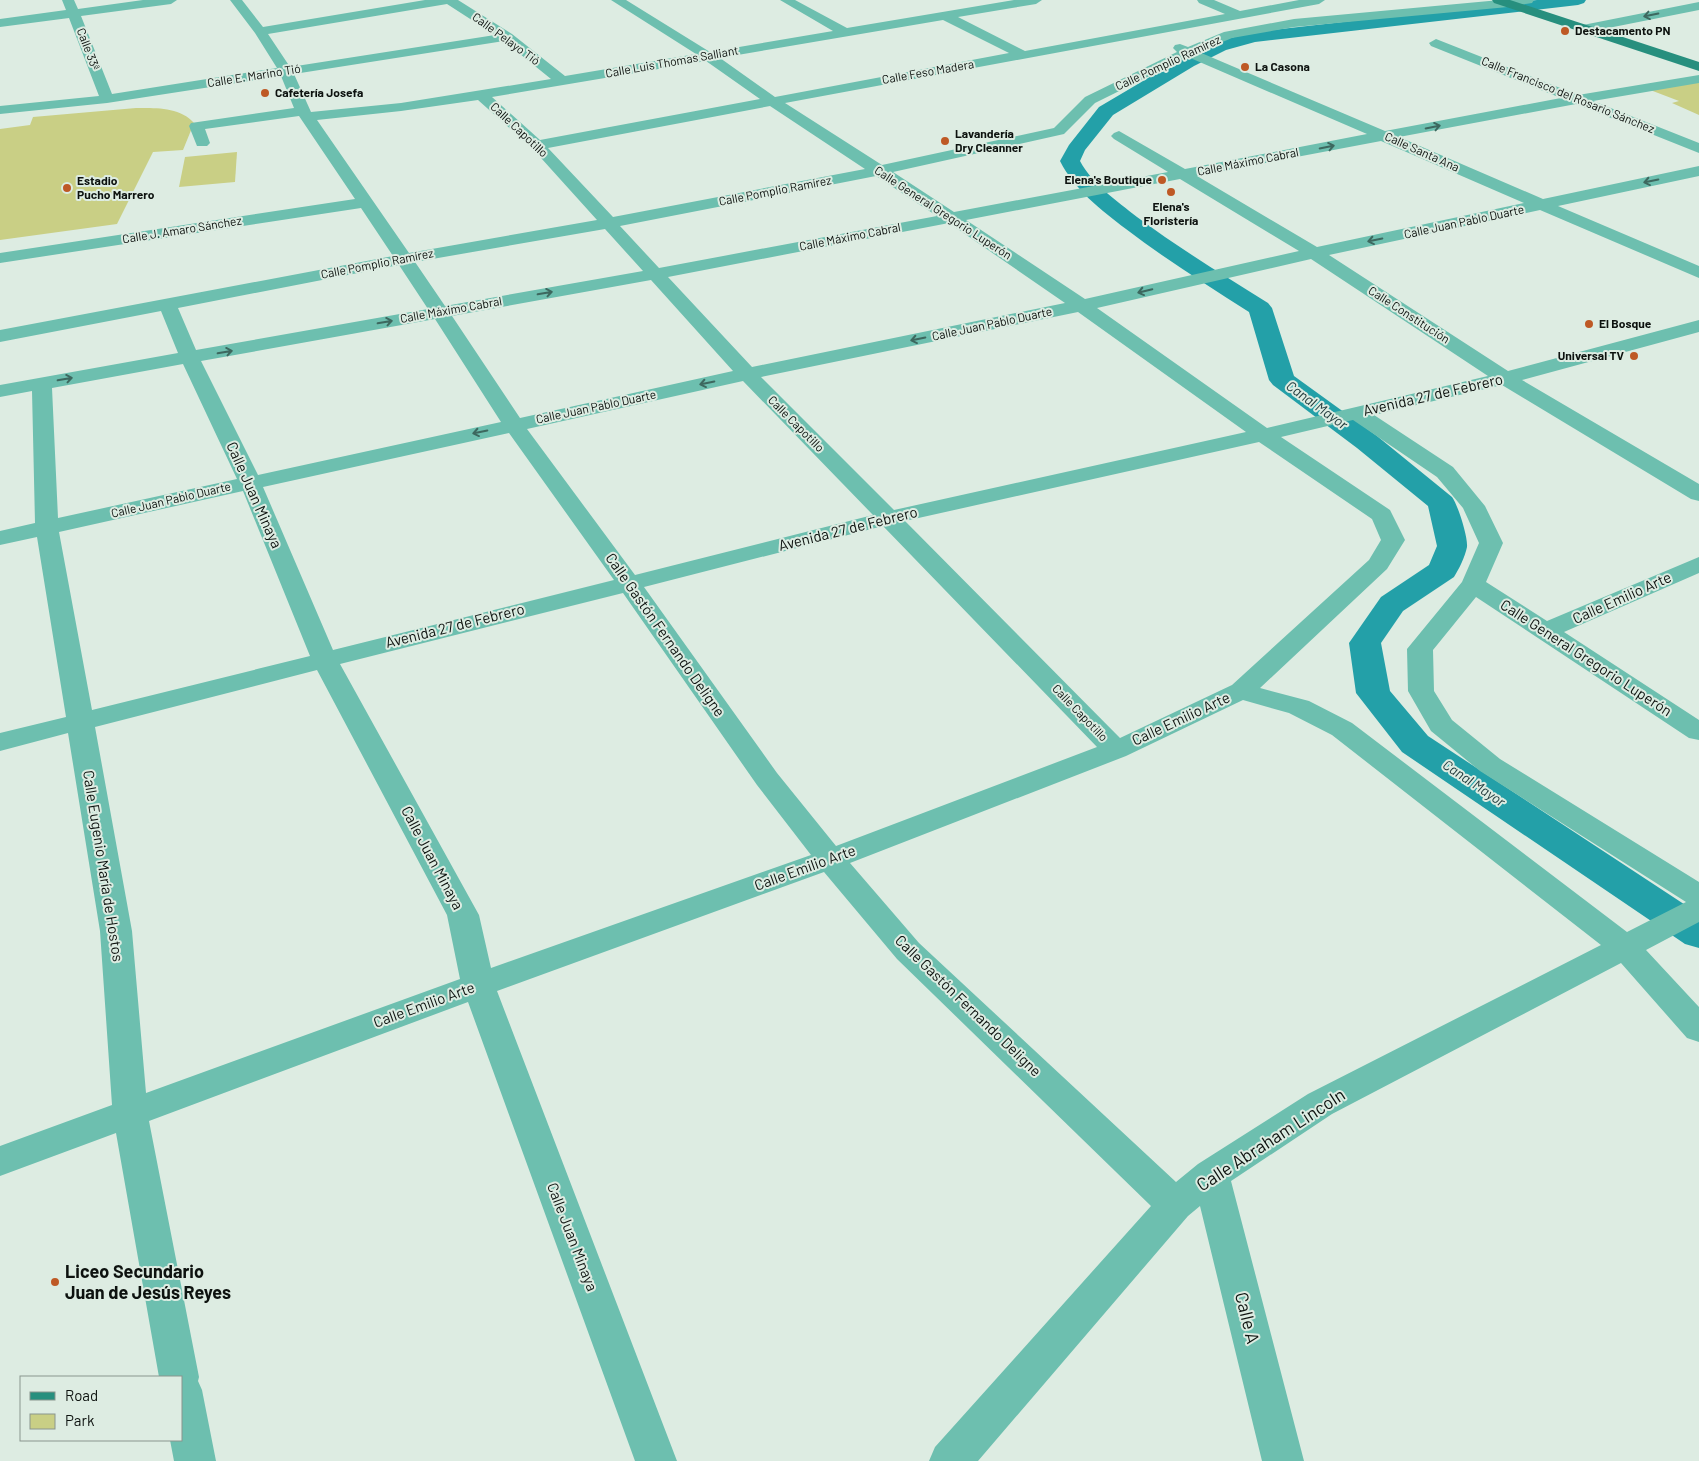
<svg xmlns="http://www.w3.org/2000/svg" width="1699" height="1461" font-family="Barlow,sans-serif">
<rect width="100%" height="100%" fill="#ddece2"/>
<g fill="#c9cf85">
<polygon points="1699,79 1699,115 1672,103 1679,101 1645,88"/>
<path d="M136,108c20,0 44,-1 58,15l-11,27 -30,2 -36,72 -117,16v-111l30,-4 3,-8z"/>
<polygon points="237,152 235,182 179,187 185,157"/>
</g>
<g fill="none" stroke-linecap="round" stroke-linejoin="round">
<path fill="#23a0a8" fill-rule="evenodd" d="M1537,0h49l-2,3 -6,2 -323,37 -29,8 -32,16 -81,49 -28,35 -5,11c12,23 37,40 57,56 42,31 86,58 131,86l4,5 22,68 83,60 75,61c6,8 16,40 15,50 -2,10 -8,22 -13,30l-51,34 -22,32 9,48 38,45 271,178v34l-14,-4 -283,-192 -46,-59 -7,-50 32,-46 48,-32 8,-19 -9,-40 -71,-58 -84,-63 -4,-5 -20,-68c-42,-27 -84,-53 -123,-83 -25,-19 -52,-40 -66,-68l9,-16 30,-38 83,-49 32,-16 41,-10z"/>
<g fill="#6dbfaf" fill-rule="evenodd">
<path d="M62,0h12l4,9 65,-9h34l-6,4 -90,12 31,78 165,-26 -22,-35 -25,-33h12l21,27 162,-27h33l54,34 53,42 131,-22 -85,-54h15l84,52 123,-21 -53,-31h15l52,28 167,-28h28l-6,4 -78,13 67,34 200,-37 -26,-11 -2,-3h17l26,11 59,-11h26l-6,4 -534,99 97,62 172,-37 31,-31 92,-45 -4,-4 2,-3 5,-1 8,3 36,-15 70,-13 206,-19h34l-2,3 -24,4 -214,20 -62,11 -33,14 186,79 176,-33 -130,-52 -2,-3 7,-4 142,56 121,-20v8l-106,18 106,42v10l-123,-49 -177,33 144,62 156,-33v10l-141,30 141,60v12l-159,-68 -211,45 179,116 191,-51v12l-177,48 177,104v17l-8,-2 -189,-114 -128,30 79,52 32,39 18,37 -17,39 61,39 152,-64v16l-135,59 135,88v20l-10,-2 -213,-141 -43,53 1,41 18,29 48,39 199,123v40l-53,28 53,57v35l-12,-4 -66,-75 -289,151 -101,67 73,280h-42l-62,-255 -12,10 -210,245h-49l6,-14 216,-241 -254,-247 -73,-87 -327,119 180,470h-42l-167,-459 -319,119 50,256 -1,4 4,9 14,71h-42l-4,-21h11v-63h-22l-43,-244 -116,43v-30l112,-41 -12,-174 -32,-198 -68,18v-18l66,-16 -29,-180 -37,8v-14l35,-8 -3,-132 -32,6v-12l178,-32 -17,-42 -161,31v-12l393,-74 -32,-48 -361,55v-10l355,-54 -56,-83 -94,13 5,14 -3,3h-10l-8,-20 2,-3 103,-15 -13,-32 -174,27 -107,11v-8l99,-10 -30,-78 -69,9v-8l66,-9zM447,4l48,31 -205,32 -22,-33zM943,20l66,33 -234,44 -55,-39zM504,41l47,38 -150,24 -90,9 -17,-38zM1188,57l179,77 -182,35 -66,-38 -5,2 -3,3 3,3 54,33 -214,40 -61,-40 171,-38 31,-31zM706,61l54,38 -220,41 -48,-43zM478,100l54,48 65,72 -188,33 -92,-133 84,-9zM770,106l95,63 -252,48 -65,-69zM1381,141l143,62 -207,44 -120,-71zM876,176l61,40 -278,52 -39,-42zM1180,179l119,72 -214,48 -119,-79zM949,223l116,80 -313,64 -84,-90zM605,229l38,42 -198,35 -30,-44zM1311,259l177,117 -221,52 -170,-120zM399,265l29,44 -232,41 -18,-42zM651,280l82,91 -213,47 -68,-102zM1078,312l168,120 -352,78 -133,-133zM435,319l66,103 -243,53 -57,-114zM183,364l54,115 -179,39 -6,-130zM743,381l130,134 -238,60 -108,-146zM1353,420l84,57 26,31 16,35 -17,39 -55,67 1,42 23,40 49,40 206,131 -59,30 -275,-209 -43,-22 -49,-13 127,-119 18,-29 -15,-30 -109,-73zM509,433l105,147 -281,70 -70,-163zM1259,442l113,77 9,21 -12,20 -137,125 -112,53 -215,-217zM243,491l67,165 -218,54 -33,-178zM883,526l214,221 -261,99 -59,-73 -133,-186zM623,593l134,192 54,70 -320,113 -12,-53 -139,-251zM317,670l130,245 13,64 -314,114 -14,-162 -37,-204zM1243,700l46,13 43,22 269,210 -293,149 -110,70 -22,18 -257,-239 -69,-80 276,-107z"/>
<polygon points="1699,2 1699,10 1583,33 1577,29 1583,25"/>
</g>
<polygon fill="#278f7e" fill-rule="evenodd" points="1492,0 1510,0 1699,62 1699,71 1494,3"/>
</g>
<defs><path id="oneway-shaft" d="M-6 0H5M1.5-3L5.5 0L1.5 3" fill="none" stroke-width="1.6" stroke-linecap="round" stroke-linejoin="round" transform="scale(1.25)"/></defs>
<g stroke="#3d685f">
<use href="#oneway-shaft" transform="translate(1651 15) rotate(169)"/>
<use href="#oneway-shaft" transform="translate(1433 127) rotate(-11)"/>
<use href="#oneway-shaft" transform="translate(1327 147) rotate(-11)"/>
<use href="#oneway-shaft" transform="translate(1651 181) rotate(168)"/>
<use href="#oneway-shaft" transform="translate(1375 240) rotate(168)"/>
<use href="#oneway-shaft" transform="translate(1145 291) rotate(167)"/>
<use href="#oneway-shaft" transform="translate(545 293) rotate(-10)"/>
<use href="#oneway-shaft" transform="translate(385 322) rotate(-10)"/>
<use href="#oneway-shaft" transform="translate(918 339) rotate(168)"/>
<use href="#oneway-shaft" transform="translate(225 352) rotate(-10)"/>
<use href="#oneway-shaft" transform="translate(65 379) rotate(-10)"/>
<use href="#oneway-shaft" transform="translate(707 383) rotate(168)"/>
<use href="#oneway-shaft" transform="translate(480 432) rotate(168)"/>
</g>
<g fill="#be5925" stroke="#ddece2" stroke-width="2">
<circle cx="1565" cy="31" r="5"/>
<circle cx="1245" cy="67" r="5"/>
<circle cx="265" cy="93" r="5"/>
<circle cx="945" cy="141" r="5"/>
<circle cx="1162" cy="180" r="5"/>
<circle cx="67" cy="188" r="5"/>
<circle cx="1171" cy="192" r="5"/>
<circle cx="1589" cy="324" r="5"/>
<circle cx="1634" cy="356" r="5"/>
<circle cx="55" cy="1282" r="5"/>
</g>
<g text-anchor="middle" stroke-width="4" stroke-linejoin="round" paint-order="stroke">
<g font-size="12" font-weight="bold" fill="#0d120f" stroke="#ddece2" text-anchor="start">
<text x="1575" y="35">Destacamento PN</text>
<text x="1255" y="71">La Casona</text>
<text x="275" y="97">Cafetería Josefa</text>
<text x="955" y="138">Lavandería<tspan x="955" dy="14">Dry Cleanner</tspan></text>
<text x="1152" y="184" text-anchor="end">Elena's Boutique</text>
<text x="77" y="185">Estadio<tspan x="77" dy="14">Pucho Marrero</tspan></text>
<text x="1171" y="211" text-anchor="middle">Elena's<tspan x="1171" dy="14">Floristería</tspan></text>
<text x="1599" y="328">El Bosque</text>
<text x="1624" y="360" text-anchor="end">Universal TV</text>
</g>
<g font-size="12" fill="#0d120f" stroke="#ddece2">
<text transform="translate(506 39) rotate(36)" y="4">Calle Pelayo Tió</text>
<text transform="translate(88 49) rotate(69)" y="4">Calle 33ª</text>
<text transform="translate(672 62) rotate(-10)" y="4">Calle Luis Thomas Salliant</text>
<text transform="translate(1168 63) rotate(-25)" y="4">Calle Pomplio Ramírez</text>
<text transform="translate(928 72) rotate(-10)" y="4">Calle Feso Madera</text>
<text transform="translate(254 76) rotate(-9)" y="4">Calle E. Marino Tió</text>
<text transform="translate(1568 95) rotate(22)" y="4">Calle Francisco del Rosario Sánchez</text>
<text transform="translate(519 130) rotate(43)" y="4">Calle Capotillo</text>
<text transform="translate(1422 152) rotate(24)" y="4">Calle Santa Ana</text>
<text transform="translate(1248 162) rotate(-11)" y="4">Calle Máximo Cabral</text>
<text transform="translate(775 191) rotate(-11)" y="4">Calle Pomplio Ramírez</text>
<text transform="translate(943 213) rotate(33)" y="4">Calle General Gregorio Luperón</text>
<text transform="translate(1464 222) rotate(-12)" y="4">Calle Juan Pablo Duarte</text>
<text transform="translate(182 230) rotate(-9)" y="4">Calle J. Amaro Sánchez</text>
<text transform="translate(850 237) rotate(-11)" y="4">Calle Máximo Cabral</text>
<text transform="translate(377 264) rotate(-11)" y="4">Calle Pomplio Ramírez</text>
<text transform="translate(451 310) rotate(-10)" y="4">Calle Máximo Cabral</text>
<text transform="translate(1409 315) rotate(33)" y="4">Calle Constitución</text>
<text transform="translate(992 324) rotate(-12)" y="4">Calle Juan Pablo Duarte</text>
<text transform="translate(596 407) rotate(-12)" y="4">Calle Juan Pablo Duarte</text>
<text transform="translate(796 424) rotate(45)" y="4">Calle Capotillo</text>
<text transform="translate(171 500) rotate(-13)" y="4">Calle Juan Pablo Duarte</text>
<text transform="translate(1080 713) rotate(46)" y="4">Calle Capotillo</text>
</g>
<g font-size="14" font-style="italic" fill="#213a3c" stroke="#ddece2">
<text transform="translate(1317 405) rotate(36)" y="5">Canal Mayor</text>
<text transform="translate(1474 783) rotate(34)" y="5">Canal Mayor</text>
</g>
<g font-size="15" fill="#0d120f" stroke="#ddece2">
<text transform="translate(1433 395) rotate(-13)" y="5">Avenida 27 de Febrero</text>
<text transform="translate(254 495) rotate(66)" y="5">Calle Juan Minaya</text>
<text transform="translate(848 529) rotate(-14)" y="5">Avenida 27 de Febrero</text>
<text transform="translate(1622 598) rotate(-24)" y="5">Calle Emilio Arte</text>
<text transform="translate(455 626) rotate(-14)" y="5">Avenida 27 de Febrero</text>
<text transform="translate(665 635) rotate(55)" y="5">Calle Gastón Fernando Deligne</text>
<text transform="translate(1586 658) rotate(33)" y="5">Calle General Gregorio Luperón</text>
<text transform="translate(1181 719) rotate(-25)" y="5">Calle Emilio Arte</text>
<text transform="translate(432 858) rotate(62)" y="5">Calle Juan Minaya</text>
<text transform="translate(103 866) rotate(81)" y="5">Calle Eugenio María de Hostos</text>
<text transform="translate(805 868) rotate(-20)" y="5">Calle Emilio Arte</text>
<text transform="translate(424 1005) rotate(-20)" y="5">Calle Emilio Arte</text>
<text transform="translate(968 1006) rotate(44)" y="5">Calle Gastón Fernando Deligne</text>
<text transform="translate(572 1237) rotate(69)" y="5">Calle Juan Minaya</text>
</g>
<g font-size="18" fill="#0d120f" stroke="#ddece2">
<text transform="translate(1271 1140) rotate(-33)" y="6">Calle Abraham Lincoln</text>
<text transform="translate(1247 1318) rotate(76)" y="6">Calle A</text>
</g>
<g font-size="18" font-weight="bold" fill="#0d120f" stroke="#ddece2" text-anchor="start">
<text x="65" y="1278">Liceo Secundario<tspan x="65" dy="21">Juan de Jesús Reyes</tspan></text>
</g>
</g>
<rect x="20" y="1376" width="162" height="65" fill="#ddece2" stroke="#8a958e"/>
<rect x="30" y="1392" width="25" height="8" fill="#278f7e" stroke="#8a958e"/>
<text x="65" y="1401" font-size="15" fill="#0d120f">Road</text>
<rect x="30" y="1414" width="25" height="15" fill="#c9cf85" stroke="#8a958e"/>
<text x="65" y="1426" font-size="15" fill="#0d120f">Park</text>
</svg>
